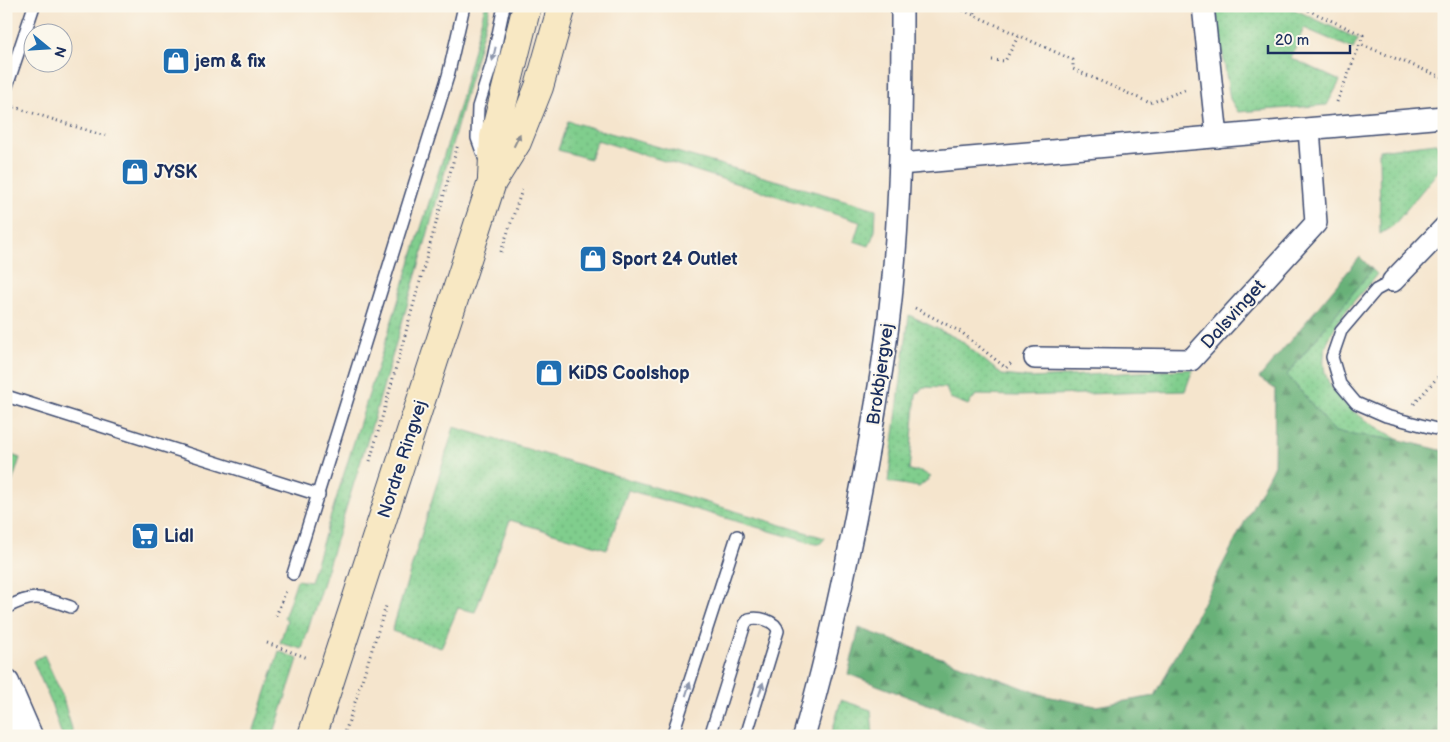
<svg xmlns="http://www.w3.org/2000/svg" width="1450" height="742" font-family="'Balsamiq Sans',sans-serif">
<defs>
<pattern id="grass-dots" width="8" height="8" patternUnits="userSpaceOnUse" patternTransform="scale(1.25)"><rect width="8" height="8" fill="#80ce8d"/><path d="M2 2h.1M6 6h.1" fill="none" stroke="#6eb17c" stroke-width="1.8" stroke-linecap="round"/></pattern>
<pattern id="forest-firs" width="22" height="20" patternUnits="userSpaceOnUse" patternTransform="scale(1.25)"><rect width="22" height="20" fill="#68b178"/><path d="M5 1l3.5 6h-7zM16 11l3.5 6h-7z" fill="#559066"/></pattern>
</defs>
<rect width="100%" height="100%" fill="#fbf7ec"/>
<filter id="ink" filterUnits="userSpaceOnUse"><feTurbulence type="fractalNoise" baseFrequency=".02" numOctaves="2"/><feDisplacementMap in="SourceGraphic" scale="10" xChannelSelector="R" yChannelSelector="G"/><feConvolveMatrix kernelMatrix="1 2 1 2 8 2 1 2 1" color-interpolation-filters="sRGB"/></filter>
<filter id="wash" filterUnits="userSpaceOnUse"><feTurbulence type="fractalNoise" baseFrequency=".0096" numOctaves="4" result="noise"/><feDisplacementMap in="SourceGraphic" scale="20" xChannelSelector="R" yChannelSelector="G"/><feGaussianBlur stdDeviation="1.12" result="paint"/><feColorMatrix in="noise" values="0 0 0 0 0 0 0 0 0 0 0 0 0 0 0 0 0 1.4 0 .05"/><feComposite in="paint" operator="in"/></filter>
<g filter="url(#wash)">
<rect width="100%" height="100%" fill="#f5e5cd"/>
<g fill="url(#grass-dots)" stroke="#4e7e76">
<polygon points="485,6 490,6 421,258 369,435 302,649 280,643 287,620 284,618 297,580 310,582 459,107"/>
<polygon points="1215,6 1287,6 1358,39 1353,49 1304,28 1291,58 1340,81 1327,105 1238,112 1230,99"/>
<polygon points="568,121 876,209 875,231 869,246 854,241 860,222 597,140 590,159 558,150"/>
<polygon points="1436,143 1444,153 1444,164 1393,226 1380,234 1379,150"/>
<path d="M1372,269l5,5c-14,18 -32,35 -43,55 -34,56 24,88 66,111l-65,-8 -48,-57z"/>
<polygon points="909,315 960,340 1002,375 1032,378 1193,369 1185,391 1018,396 976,395 968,405 950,398 946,388 923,387 916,395 909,471 921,471 931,477 919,487 888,482"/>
<polygon points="454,427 825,538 820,544 815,544 628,490 607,549 510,520 475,612 458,608 441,648 392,631"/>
<polygon points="6,453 20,458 6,501"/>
<polygon points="279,651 298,659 273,736 252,736"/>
<polygon points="44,655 62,695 74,736 62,736 50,700 33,661"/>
<polygon points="841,700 871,710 873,736 831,736"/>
</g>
<polygon fill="url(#forest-firs)" stroke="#42706b" points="1360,257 1372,269 1287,375 1335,432 1400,440 1444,451 1444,736 1011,736 848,674 859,628 1046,696 1096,706 1155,696 1274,465 1275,389 1259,378"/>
</g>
<g filter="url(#ink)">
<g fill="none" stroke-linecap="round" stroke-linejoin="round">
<g stroke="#3c4a6f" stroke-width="14">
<g id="service">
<polyline points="6,89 34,6"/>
<polyline points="485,160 477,138 478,107 492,63 504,6"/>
<polyline points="1393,281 1376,290 1341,331 1332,357 1340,384 1356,403 1386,416 1444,431"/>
<polyline points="6,396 319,495"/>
<polyline points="293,574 448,76 464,6"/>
<path d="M6,608c28,-15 36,-11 65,-1"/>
<polyline points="672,736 737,536"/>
<path d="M710,736l35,-112 4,-5c10,-2 26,1 29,12l-32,105"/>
</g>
</g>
<g stroke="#3c4a6f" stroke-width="24">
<g id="minor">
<polyline points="1203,6 1217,137"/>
<polyline points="900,164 1444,117"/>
<polyline points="1393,281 1444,228"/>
<polyline points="1035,358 1191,360 1316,223 1309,129"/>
<polyline points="6,729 26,724"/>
<path d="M804,736c26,-89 44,-178 61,-268 11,-63 23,-127 28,-191 8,-90 9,-180 9,-271"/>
</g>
</g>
<g stroke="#3c4a6f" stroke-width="29">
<polyline id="tertiary" points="6,683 29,736"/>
</g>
<g stroke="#3c4a6f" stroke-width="30">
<g id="secondary">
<polyline points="492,178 494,137 527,6"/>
<polyline points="312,736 492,182 517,142 539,87 562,6"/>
</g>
</g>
<g stroke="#3c4a6f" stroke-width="3" stroke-dasharray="1 4" stroke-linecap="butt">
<polyline points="954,6 1073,60 1073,69 1150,103 1187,89"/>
<polyline points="1299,6 1363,35 1360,44"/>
<polyline points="974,13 977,6"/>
<polyline points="992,60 1005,61 1019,35"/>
<polyline points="1337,102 1360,44 1444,78"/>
<polyline points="14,107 105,136"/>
<polyline points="501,252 522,190"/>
<polyline points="915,308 961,332 1006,368 1012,362"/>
<polyline points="1414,404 1444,370"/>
<polyline points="370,461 458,144"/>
<polyline points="276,616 286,591"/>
<polyline points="267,643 308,658"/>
<polyline points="344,736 387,603"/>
</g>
<use href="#service" stroke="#fff" stroke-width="11"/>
<use href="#minor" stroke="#fff" stroke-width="21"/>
<use href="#tertiary" stroke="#fff" stroke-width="26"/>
<use href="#secondary" stroke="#f8e8c3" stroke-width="28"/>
</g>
<defs><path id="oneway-solid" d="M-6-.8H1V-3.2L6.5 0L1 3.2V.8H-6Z" transform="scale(1.25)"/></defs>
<g fill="#8d97ae">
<use href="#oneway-solid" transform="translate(494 54) rotate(103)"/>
<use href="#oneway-solid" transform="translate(688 689) rotate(-72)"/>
<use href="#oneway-solid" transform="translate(761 689) rotate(-72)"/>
</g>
<use fill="#8a8c90" href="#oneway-solid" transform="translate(517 140) rotate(-64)"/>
</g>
<defs>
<g id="shop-square" transform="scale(1.4375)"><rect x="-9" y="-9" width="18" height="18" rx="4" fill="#1f6fb2" stroke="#fbf7ec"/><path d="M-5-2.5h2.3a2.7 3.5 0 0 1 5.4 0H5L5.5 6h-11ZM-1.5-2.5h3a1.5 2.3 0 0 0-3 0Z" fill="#fff"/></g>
<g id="supermarket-square" transform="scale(1.4375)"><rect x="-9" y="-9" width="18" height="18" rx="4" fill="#1f6fb2" stroke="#fbf7ec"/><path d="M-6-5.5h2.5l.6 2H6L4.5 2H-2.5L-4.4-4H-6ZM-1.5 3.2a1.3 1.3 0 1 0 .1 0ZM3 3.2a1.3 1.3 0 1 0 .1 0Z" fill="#fff"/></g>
</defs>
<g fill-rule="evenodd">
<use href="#shop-square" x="176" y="61"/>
<use href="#shop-square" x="135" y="172"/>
<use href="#shop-square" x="593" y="259"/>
<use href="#shop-square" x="549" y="373"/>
<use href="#supermarket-square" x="145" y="536"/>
</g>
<g text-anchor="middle" stroke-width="4" stroke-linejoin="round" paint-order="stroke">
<g font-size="18" font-weight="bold" fill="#1b2f5e" stroke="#fbf7ec" text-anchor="start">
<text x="195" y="67">jem &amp; fix</text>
<text x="154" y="178">JYSK</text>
<text x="612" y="265">Sport 24 Outlet</text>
<text x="568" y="379">KiDS Coolshop</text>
<text x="164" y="542">Lidl</text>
</g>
<g font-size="18" fill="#1b2f5e" stroke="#fbf7ec">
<text transform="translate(1233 314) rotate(-48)" y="6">Dalsvinget</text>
<text transform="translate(880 374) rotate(-82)" y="6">Brokbjergvej</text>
<text transform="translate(402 459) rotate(-72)" y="6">Nordre Ringvej</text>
</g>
</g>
<rect width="1450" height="742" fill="none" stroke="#fbf7ec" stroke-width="25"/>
<g transform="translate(48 48) rotate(108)"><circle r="24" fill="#fbf7ec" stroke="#a1a7b3"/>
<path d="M0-4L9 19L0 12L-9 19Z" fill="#1f6fb2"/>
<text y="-8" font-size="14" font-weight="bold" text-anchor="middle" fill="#1b2f5e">N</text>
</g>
<path d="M1268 45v8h82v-8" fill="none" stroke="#1b2f5e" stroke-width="2.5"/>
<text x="1275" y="45" font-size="15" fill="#1b2f5e" stroke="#fbf7ec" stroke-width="4" paint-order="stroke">20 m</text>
</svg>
